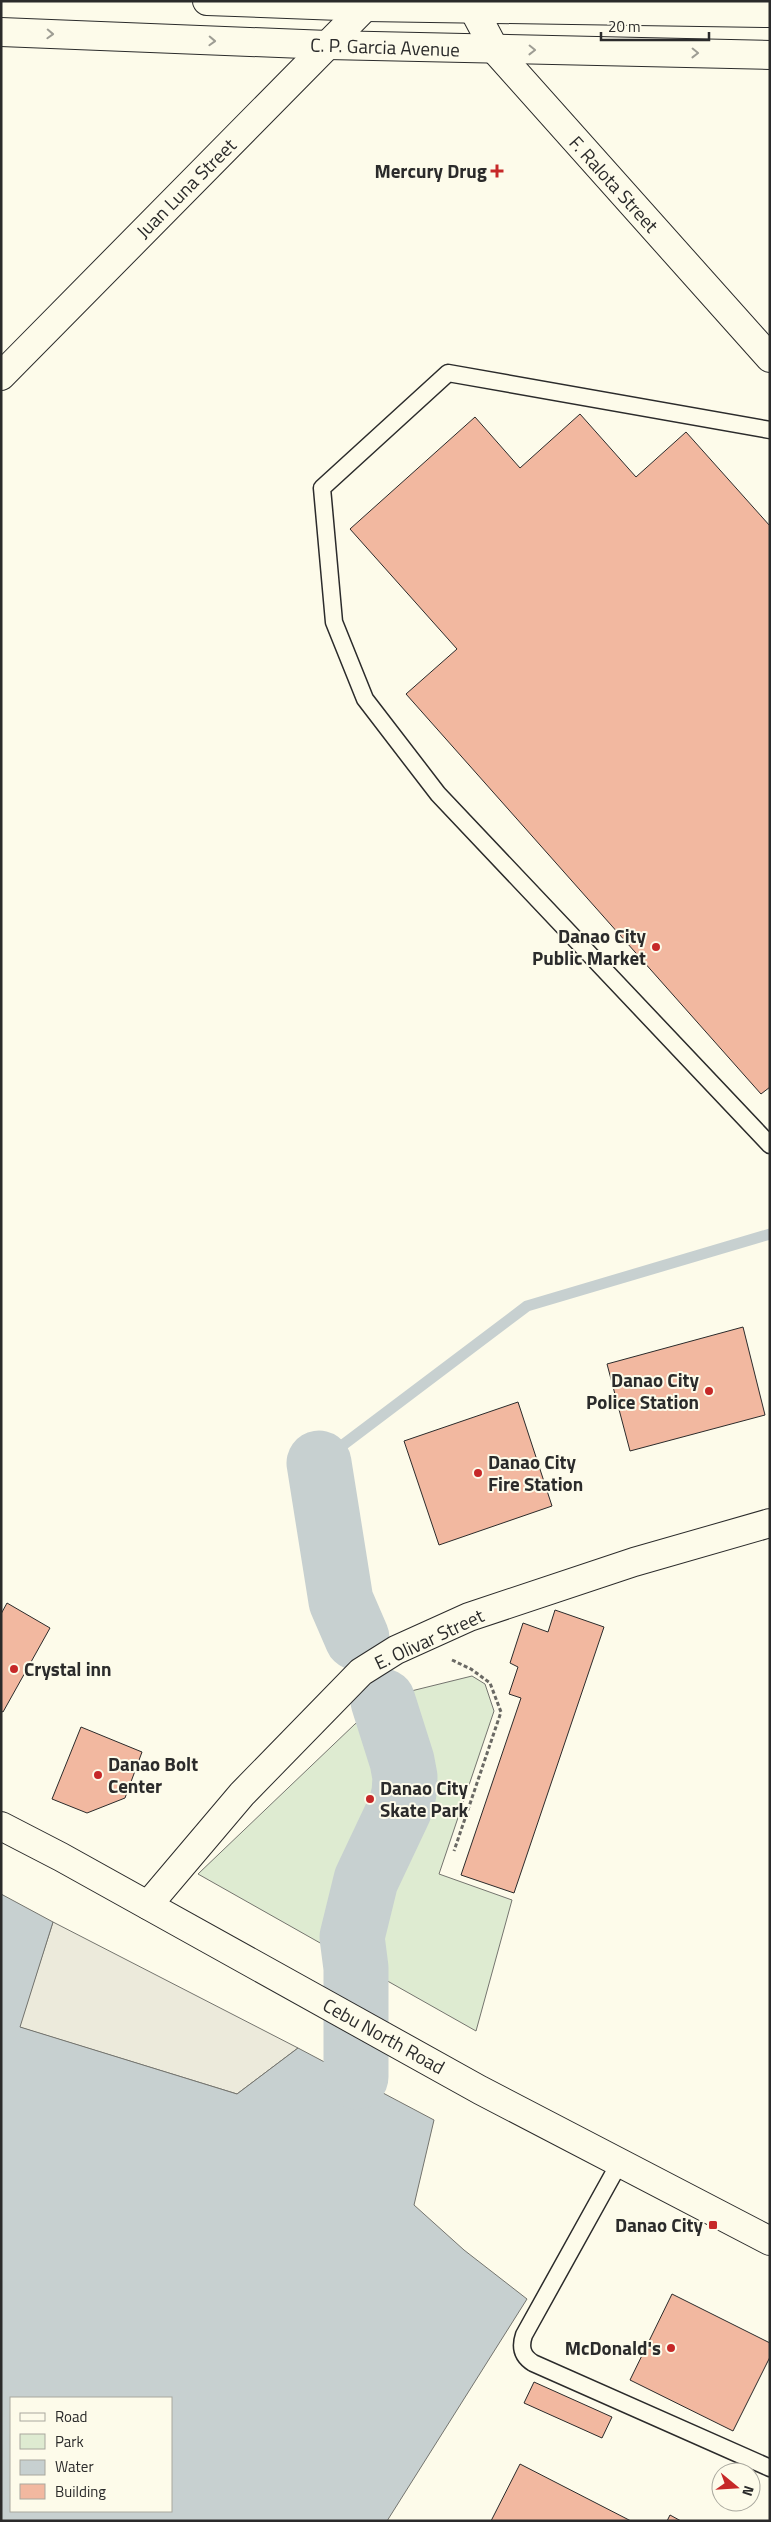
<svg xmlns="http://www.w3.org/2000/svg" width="771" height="2522" font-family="'Titillium Web',sans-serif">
<rect width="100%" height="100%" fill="#fdfbea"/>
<polygon fill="#deebd1" stroke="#74746e" points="472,1676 485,1684 494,1711 439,1874 512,1900 476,2031 198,1874 355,1724 403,1693"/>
<polygon fill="#eceadb" stroke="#74746e" points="53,1922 298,2048 237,2094 19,2027"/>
<path fill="#c7d0d0" stroke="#74746e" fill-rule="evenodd" d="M1,1894l52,28 -33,105 217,67 61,-46 136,72 -20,85 50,45 63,49 -140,222h-386zM11,2398h160v113h-160z"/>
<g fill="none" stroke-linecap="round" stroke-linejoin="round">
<polyline stroke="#c7d0d0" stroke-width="11" points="319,1463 527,1306 770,1234"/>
<g stroke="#c7d0d0" stroke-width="65">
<polyline points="319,1463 341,1601 357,1638"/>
<polyline points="356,2077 356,1968 352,1937 366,1880 400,1808 404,1793 405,1777 402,1761 383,1701"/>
</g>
</g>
<g fill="#f2b8a0" stroke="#2b2b2b">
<polygon points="580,414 636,477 686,432 770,526 770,1087 761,1094 406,694 457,649 350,529 475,417 520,468"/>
<polygon points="743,1327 765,1415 630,1451 607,1364"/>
<polygon points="518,1402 552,1506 439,1545 404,1441"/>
<polygon points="7,1603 50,1628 3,1712 1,1711 1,1614"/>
<polygon points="555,1610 604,1627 514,1893 461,1875 521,1698 509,1694 518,1667 510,1663 523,1623 548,1632"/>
<polygon points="81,1727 142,1752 125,1798 87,1813 52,1799"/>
<polygon points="672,2294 770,2343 770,2357 733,2431 630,2380"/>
<polygon points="534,2382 612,2417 602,2438 524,2403"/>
<polygon points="520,2464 631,2521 491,2521"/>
<polygon points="670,2515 681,2521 667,2521"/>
</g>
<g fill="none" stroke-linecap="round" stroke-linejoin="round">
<g stroke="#2b2b2b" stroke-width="19">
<g id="lane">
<polyline points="770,430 448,373 322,488 334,622 365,699 438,794 770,1145"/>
<path d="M620,2162l-96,173c-4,12 -2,21 9,28l237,105"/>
</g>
</g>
<g stroke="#2b2b2b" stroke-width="30">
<g id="street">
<polyline points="469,1 495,50 770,358"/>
<polyline points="148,1905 242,1794 361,1672 396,1650 469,1617 634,1562 770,1523"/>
</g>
</g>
<g stroke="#2b2b2b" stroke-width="30">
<g id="secondary">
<polyline points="207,1 366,7 770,13"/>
<polyline points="1,32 328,45 770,55"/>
<polyline points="1,376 371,1"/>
</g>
</g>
<g stroke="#2b2b2b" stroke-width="30">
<polyline id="highway" points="1,1826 61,1857 480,2090 770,2241"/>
</g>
<polyline stroke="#6a6964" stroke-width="3" stroke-dasharray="4 2.5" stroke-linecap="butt" points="452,1660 471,1669 490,1683 501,1712 454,1851"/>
<use href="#lane" stroke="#fdfbea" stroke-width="16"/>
<use href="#street" stroke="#fdfbea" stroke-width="28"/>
<use href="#secondary" stroke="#fdfbea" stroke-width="28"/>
<use href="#highway" stroke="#fdfbea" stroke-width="28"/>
</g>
<defs><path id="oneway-chevron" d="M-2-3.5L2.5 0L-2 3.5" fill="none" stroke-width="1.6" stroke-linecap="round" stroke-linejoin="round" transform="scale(1.25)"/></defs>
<g stroke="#9e9d94">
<use href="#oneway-chevron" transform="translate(50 34) rotate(2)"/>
<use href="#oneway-chevron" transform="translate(212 41) rotate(2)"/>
<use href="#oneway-chevron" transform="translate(532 50) rotate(1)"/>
<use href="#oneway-chevron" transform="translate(695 53) rotate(1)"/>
</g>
<g fill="#c62828" stroke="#fdfbea" stroke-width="2">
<path d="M494.5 163.5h5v5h5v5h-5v5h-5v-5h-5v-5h5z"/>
<circle cx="656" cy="947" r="5"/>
<circle cx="709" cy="1391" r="5"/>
<circle cx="478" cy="1473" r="5"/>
<circle cx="14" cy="1669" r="5"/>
<circle cx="98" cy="1775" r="5"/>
<circle cx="370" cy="1799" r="5"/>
<rect x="708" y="2220" width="10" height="10" rx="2.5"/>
<circle cx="671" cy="2348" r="5"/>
</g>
<g text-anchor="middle" stroke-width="4" stroke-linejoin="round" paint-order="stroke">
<g font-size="19" fill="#2b2b2b" stroke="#fdfbea">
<text transform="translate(385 47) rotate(2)" y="7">C. P. Garcia Avenue</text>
<text transform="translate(614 184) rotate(48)" y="7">F. Ralota Street</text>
<text transform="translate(186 188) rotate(-45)" y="7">Juan Luna Street</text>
<text transform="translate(429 1639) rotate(-25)" y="7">E. Olivar Street</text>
<text transform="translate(384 2036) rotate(29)" y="7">Cebu North Road</text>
</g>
<g font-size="19" font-weight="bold" fill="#2b2b2b" stroke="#fdfbea" text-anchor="end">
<text x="487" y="178">Mercury Drug</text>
<text x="646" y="943">Danao City<tspan x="646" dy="22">Public Market</tspan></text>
<text x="699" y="1387">Danao City<tspan x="699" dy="22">Police Station</tspan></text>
<text x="488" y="1469" text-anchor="start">Danao City<tspan x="488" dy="22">Fire Station</tspan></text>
<text x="24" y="1676" text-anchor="start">Crystal inn</text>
<text x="108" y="1771" text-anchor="start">Danao Bolt<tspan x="108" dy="22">Center</tspan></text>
<text x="380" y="1795" text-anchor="start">Danao City<tspan x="380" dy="22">Skate Park</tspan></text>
<text x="703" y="2232">Danao City</text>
<text x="661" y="2355">McDonald's</text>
</g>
</g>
<rect width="771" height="2522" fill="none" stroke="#2b2b2b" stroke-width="5"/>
<rect x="10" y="2397" width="162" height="115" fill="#fdfbea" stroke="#a9a89e"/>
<rect x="20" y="2413" width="25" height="8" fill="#fdfbea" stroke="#a9a89e"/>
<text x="55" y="2422" font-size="15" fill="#2b2b2b">Road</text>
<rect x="20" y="2434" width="25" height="15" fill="#deebd1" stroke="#a9a89e"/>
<text x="55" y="2447" font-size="15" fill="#2b2b2b">Park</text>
<rect x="20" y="2460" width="25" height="15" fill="#c7d0d0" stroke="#a9a89e"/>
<text x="55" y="2472" font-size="15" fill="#2b2b2b">Water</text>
<rect x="20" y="2484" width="25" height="15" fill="#f2b8a0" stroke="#a9a89e"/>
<text x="55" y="2497" font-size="15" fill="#2b2b2b">Building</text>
<g transform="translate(736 2487) rotate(108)"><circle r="24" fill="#fdfbea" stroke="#a9a89e"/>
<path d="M0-4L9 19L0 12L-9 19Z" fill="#c62828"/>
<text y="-8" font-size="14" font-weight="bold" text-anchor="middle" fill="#2b2b2b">N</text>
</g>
<path d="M601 32v8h108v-8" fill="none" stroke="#2b2b2b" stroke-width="2.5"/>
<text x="608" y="32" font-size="15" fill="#2b2b2b" stroke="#fdfbea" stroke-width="4" paint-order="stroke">20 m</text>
</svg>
